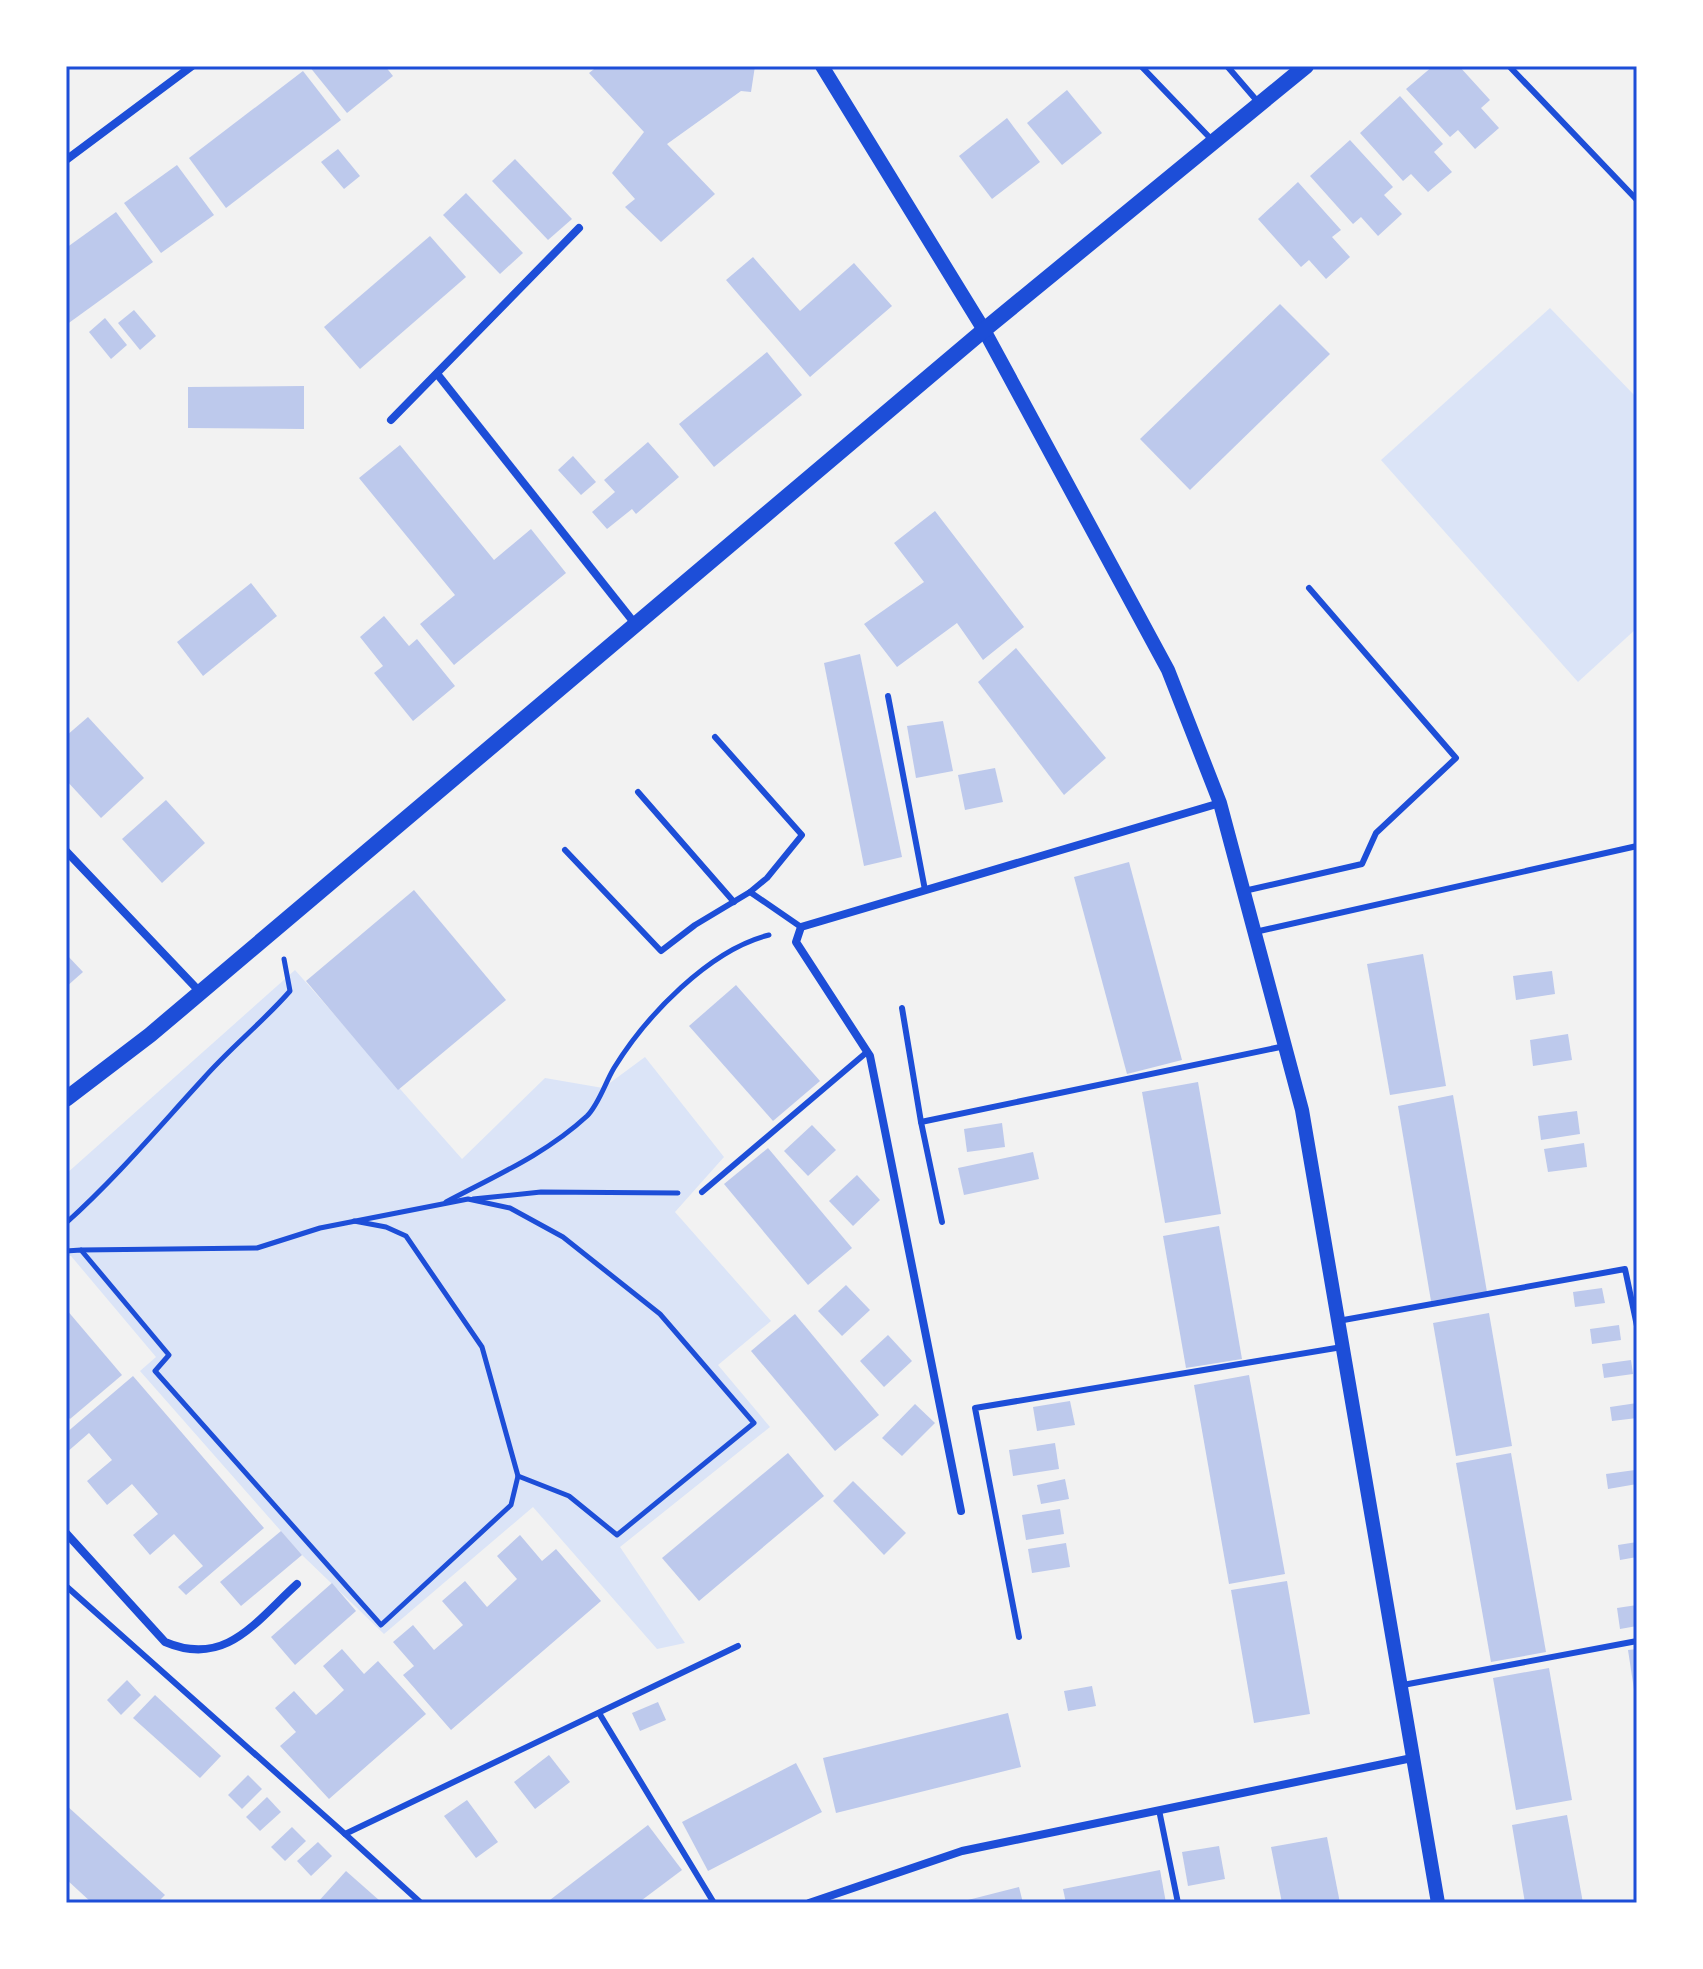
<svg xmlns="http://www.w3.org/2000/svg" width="1703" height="1969" font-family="Mulish,sans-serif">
<rect width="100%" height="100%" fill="#f2f2f2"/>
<g fill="#dbe4f7">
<polygon points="1550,308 1637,398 1637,628 1578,682 1381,460"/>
<polygon points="295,970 462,1159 545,1078 603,1088 645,1057 724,1157 675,1212 771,1321 718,1365 770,1427 620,1547 685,1643 657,1649 533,1507 384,1634 302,1555 140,1371 156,1357 71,1256 66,1256 66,1174"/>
</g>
<g fill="#bdc9ec">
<polygon points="309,66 385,66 393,76 347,113"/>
<polygon points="598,66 755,66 751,92 741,91 667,144 715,194 661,242 625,207 635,199 612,173 644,132 589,73"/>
<polygon points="1433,66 1459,66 1490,100 1481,108 1499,128 1475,149 1458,130 1450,137 1406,89"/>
<polygon points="303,71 341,120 226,208 189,158"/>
<polygon points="1067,90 1102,133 1062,165 1027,123"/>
<polygon points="1400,96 1443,144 1434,152 1452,172 1428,192 1411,174 1403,181 1360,133"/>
<polygon points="1007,118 1040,162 992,199 959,156"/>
<polygon points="1350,140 1393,187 1384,195 1402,214 1378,236 1361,217 1353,224 1310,176"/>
<polygon points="338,149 360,176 344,189 321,162"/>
<polygon points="515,159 572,219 548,240 492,181"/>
<polygon points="177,165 214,215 161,253 124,203"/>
<polygon points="1298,182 1341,230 1332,237 1350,257 1326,279 1309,260 1301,267 1258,219"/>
<polygon points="466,193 523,253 500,274 443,215"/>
<polygon points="116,212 153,262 66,325 66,248"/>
<polygon points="430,236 466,277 360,369 324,327"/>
<polygon points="753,257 800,311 854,263 892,306 810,377 726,280"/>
<polygon points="1280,304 1330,354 1190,490 1140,439"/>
<polygon points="134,310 156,336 140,350 118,323"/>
<polygon points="105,318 127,345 111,359 89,332"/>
<polygon points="767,352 802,395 714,467 679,424"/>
<polygon points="304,386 304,429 188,428 188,387"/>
<polygon points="648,442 679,477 636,514 632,509 607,529 592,512 615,492 604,480"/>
<polygon points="400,445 494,560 531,529 566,573 454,665 420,624 455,595 359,478"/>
<polygon points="573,456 596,482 581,495 558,470"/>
<polygon points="935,511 1024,627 983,660 957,623 897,667 864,624 924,582 894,543"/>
<polygon points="251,583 277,616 203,676 177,642"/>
<polygon points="384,616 409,646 417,639 455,686 413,721 374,673 383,666 360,637"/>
<polygon points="1016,648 1106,758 1064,795 978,682"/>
<polygon points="860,654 902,857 864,866 824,663"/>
<polygon points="88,717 144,778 101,818 66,780 66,736"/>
<polygon points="943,721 953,771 916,778 907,726"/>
<polygon points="995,768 1003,802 965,810 958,775"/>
<polygon points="166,800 205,843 162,883 122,839"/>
<polygon points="1129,862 1182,1060 1127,1074 1074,877"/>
<polygon points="414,890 506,1000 398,1090 306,981"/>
<polygon points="66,954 83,972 66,987"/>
<polygon points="1423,954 1446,1086 1390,1095 1367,964"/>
<polygon points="1552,971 1555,994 1516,1000 1513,976"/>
<polygon points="736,985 820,1081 773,1121 689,1026"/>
<polygon points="1568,1034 1572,1060 1533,1066 1530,1040"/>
<polygon points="1198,1082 1221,1214 1165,1223 1142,1092"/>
<polygon points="1453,1095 1487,1292 1431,1301 1398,1106"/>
<polygon points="1577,1111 1580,1134 1541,1140 1538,1116"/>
<polygon points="1002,1123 1005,1147 967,1152 964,1129"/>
<polygon points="812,1125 836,1150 808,1176 784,1151"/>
<polygon points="1584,1143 1587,1167 1548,1172 1544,1149"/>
<polygon points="768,1148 852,1248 808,1285 724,1184"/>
<polygon points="1033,1152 1039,1179 964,1195 958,1168"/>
<polygon points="857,1175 880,1200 853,1226 829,1201"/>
<polygon points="1219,1226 1242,1359 1186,1368 1163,1236"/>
<polygon points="846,1285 870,1310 842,1336 818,1311"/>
<polygon points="1602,1288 1605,1303 1575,1307 1573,1292"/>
<polygon points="66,1309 122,1375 70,1419 66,1414"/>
<polygon points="1489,1313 1512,1446 1456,1456 1433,1323"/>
<polygon points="795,1314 879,1415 835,1451 751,1351"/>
<polygon points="1619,1325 1621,1340 1592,1344 1590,1329"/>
<polygon points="888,1335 912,1361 884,1387 860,1361"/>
<polygon points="1631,1360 1633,1374 1604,1378 1602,1364"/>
<polygon points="1249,1375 1285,1574 1229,1584 1194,1385"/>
<polygon points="133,1376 264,1528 186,1595 178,1587 203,1566 174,1534 150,1555 133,1535 158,1514 132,1484 107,1505 87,1481 112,1460 89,1433 66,1453 66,1433"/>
<polygon points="1070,1401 1075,1425 1037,1431 1033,1407"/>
<polygon points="1637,1403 1637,1418 1612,1421 1610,1407"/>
<polygon points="915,1404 935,1423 902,1456 882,1438"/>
<polygon points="1055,1443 1059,1469 1013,1476 1009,1450"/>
<polygon points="788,1453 824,1496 699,1601 662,1558"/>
<polygon points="1511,1453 1546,1652 1491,1662 1456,1463"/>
<polygon points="1635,1470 1637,1484 1608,1489 1606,1474"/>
<polygon points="1065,1479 1069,1499 1041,1504 1037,1485"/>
<polygon points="853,1481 906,1533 884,1555 833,1501"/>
<polygon points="1060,1509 1064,1534 1026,1540 1022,1515"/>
<polygon points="281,1531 302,1555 241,1606 220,1582"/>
<polygon points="520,1535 542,1561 556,1549 601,1601 451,1730 403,1675 414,1666 393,1642 413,1625 434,1650 463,1625 442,1601 465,1581 487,1607 517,1579 497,1556"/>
<polygon points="1637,1542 1637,1557 1620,1560 1618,1545"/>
<polygon points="1066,1543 1070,1567 1032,1573 1028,1549"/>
<polygon points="1287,1581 1310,1714 1254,1723 1231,1590"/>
<polygon points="332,1583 356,1611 295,1665 271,1637"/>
<polygon points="1637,1605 1637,1626 1620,1629 1617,1608"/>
<polygon points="342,1649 364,1674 378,1661 426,1714 329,1799 280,1746 296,1732 275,1708 294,1691 316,1715 331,1702 344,1690 323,1666"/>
<polygon points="1637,1649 1637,1696 1635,1696 1628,1650"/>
<polygon points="1549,1668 1572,1800 1516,1810 1493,1678"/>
<polygon points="127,1680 141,1695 121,1715 107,1700"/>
<polygon points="1092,1686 1096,1706 1068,1711 1064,1691"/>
<polygon points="155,1695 221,1756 200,1778 133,1718"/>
<polygon points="658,1702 666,1720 640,1731 632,1713"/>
<polygon points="1008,1713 1021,1767 836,1813 823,1758"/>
<polygon points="549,1755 570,1782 535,1809 514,1782"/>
<polygon points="796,1763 822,1812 708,1871 682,1822"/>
<polygon points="248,1775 262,1789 242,1809 228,1795"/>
<polygon points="267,1797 281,1812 260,1831 246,1817"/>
<polygon points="467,1800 498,1842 476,1858 444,1816"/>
<polygon points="66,1805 165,1895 157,1903 92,1903 66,1879"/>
<polygon points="1567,1815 1583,1903 1525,1903 1512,1825"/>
<polygon points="648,1825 682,1870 638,1903 546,1903"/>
<polygon points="292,1827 306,1841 285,1861 271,1847"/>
<polygon points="1327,1837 1340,1903 1282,1903 1271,1847"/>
<polygon points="318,1842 332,1856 311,1876 297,1861"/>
<polygon points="1219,1846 1225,1879 1188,1886 1182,1852"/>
<polygon points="1160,1870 1166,1903 1066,1903 1063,1889"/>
<polygon points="346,1871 380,1901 378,1903 317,1903"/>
<polygon points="1019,1887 1023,1903 961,1903 960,1902"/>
</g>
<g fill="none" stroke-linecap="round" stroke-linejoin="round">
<g stroke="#1d4ed8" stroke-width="5">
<polyline points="473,1199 541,1192 678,1193"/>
<path d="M446,1202c49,-26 100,-48 141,-86 12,-12 18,-33 27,-48 32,-52 95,-118 155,-133"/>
<path d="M66,1223c50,-45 92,-95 137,-144 27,-31 60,-57 87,-88l-6,-32"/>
<polyline points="81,1250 257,1248 320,1228 468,1199 510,1208 563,1237 660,1314 754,1423 617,1535 569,1496 518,1476"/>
<polyline points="66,1251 81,1250 169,1355 155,1371 381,1625 511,1505 518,1476 482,1347 406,1236 386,1227 354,1221"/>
</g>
<g stroke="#1d4ed8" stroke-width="6">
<polyline points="1141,66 1212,140"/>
<polyline points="1227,66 1258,102"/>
<polyline points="1509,66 1637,200"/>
<polyline points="888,696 925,890"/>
<polyline points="715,737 802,835 767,878 750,892"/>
<polyline points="638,792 734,902"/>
<polyline points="565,850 661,951 695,925 750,892 801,927"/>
<polyline points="1244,891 1362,864 1376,833 1456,758 1309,588"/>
<polyline points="1255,932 1637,846"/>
<polyline points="902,1008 921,1122"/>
<polyline points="702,1192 867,1052"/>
<polyline points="942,1222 921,1122 1285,1046"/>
<polyline points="1338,1321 1625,1269 1637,1326"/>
<polyline points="66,1586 345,1834"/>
<polyline points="1019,1637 975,1408 1342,1347"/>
<polyline points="1403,1685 1637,1641"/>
<polyline points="599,1713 714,1903"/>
<polyline points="1159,1810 1178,1903"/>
<polyline points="421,1903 345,1834 738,1646"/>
</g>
<g stroke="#1d4ed8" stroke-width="8">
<polyline points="66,160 192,66"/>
<polyline points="438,375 636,625"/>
<polyline points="391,420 579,228"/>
<polyline points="66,851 200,992"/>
<polyline points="961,1511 870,1056 796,942 801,927 1220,803"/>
<path d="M66,1533l99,109c61,26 91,-21 132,-58"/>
<polyline points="809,1903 962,1851 1412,1758"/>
</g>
<polyline stroke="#1d4ed8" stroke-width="14" points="822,66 984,330 1168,670 1220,803 1302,1110 1438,1903"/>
<polyline stroke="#1d4ed8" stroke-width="16" points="66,1099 150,1035 984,330 1306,66"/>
</g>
<rect width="1703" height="1969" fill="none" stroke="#ffffff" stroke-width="136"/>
<rect x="68" y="68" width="1567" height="1833" fill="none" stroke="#1d4ed8" stroke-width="3"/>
</svg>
